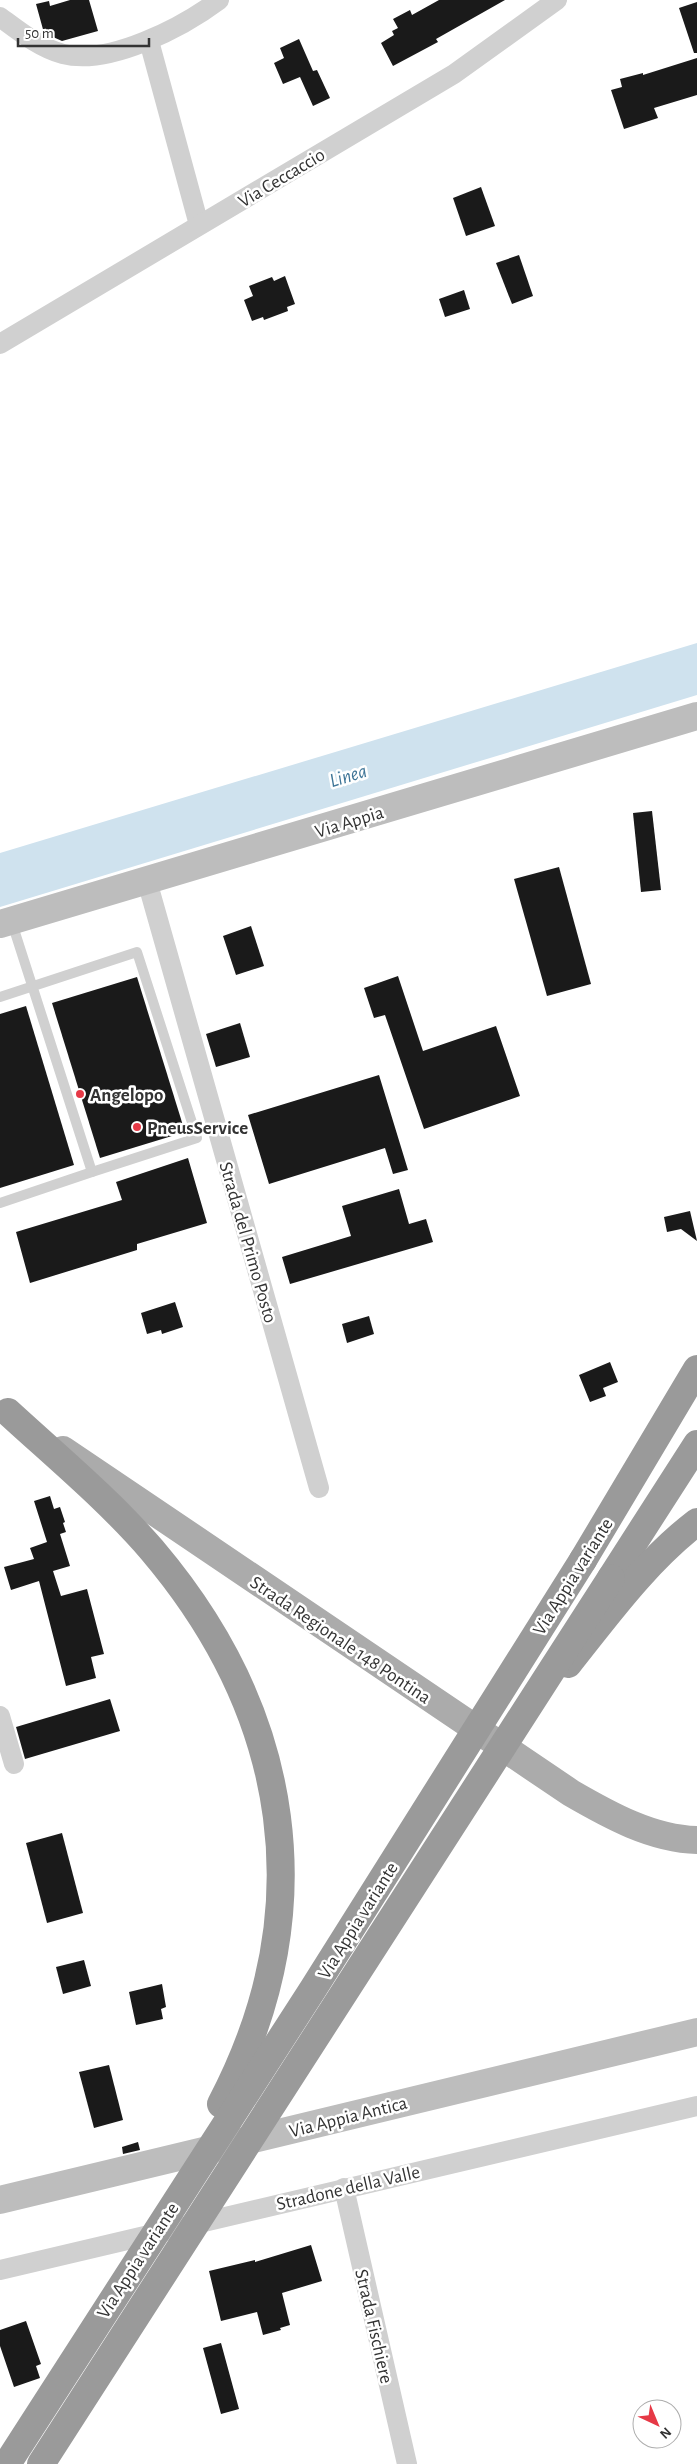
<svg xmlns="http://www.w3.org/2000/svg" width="697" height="2464" font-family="'Alegreya Sans',sans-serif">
<rect width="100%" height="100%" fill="#fff"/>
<polygon fill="#cfe2ee" points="697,643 697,695 0,907 0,853"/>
<g fill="#1a1a1a">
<polygon points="70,0 89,0 98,31 62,41 44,33 36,4 49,1 50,6"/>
<polygon points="439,0 505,0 436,39 438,42 393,66 381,43 394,35 392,31 398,28 393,19 410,10 412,15"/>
<polygon points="697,2 697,53 694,53 679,8"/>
<polygon points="299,39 313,71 317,70 330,98 313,106 300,77 283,84 274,63 284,58 280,48"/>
<polygon points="697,58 697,95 654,108 658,118 624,129 611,90 622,87 620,79 643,73 643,75"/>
<polygon points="481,187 495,226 466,236 453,198"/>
<polygon points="519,255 533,296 512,304 496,263"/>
<polygon points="285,276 295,304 287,307 288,311 264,320 263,317 252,321 244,300 253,296 249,286 272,277 274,281"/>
<polygon points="464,290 470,309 445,317 439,299"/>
<polygon points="652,811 661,890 641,892 633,813"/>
<polygon points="559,867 591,984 547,996 514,879"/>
<polygon points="251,926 264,966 236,975 223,936"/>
<polygon points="398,976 423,1051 496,1026 520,1096 424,1129 385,1015 374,1018 364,988"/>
<polygon points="137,977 185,1132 100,1158 52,1003"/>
<polygon points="26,1006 74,1165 0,1188 0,1014"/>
<polygon points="240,1023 250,1057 216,1067 206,1034"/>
<polygon points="379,1075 408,1170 393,1174 385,1148 269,1184 248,1115"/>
<polygon points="188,1158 207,1223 137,1244 137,1250 30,1283 16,1232 122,1200 116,1182"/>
<polygon points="399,1189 409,1224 426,1219 433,1242 290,1284 282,1257 351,1236 342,1206"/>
<polygon points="690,1211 697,1241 681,1229 667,1232 664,1217"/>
<polygon points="175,1302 183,1327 162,1334 161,1330 147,1334 141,1313"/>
<polygon points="369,1316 374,1334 347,1343 342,1324"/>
<polygon points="610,1362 618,1382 603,1388 606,1396 590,1402 579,1375"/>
<polygon points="50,1496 54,1509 60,1507 65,1522 63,1523 66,1532 60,1534 70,1566 53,1571 61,1596 87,1589 104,1654 91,1657 96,1678 66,1686 39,1581 11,1590 4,1567 34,1559 30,1548 47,1542 34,1501"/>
<polygon points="110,1699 120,1731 25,1759 16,1727"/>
<polygon points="62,1833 83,1913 47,1923 26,1843"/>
<polygon points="84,1960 91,1986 63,1994 56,1967"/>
<polygon points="162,1984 166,2007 161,2009 163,2019 136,2025 129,1992"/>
<polygon points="109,2065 123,2120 94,2128 79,2072"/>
<polygon points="138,2142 140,2150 123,2154 122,2147"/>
<polygon points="311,2245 322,2281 282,2293 290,2325 280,2328 281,2330 263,2335 257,2312 221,2321 209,2271 255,2260 255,2262"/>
<polygon points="26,2321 41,2364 36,2366 40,2378 14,2387 0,2346 0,2330"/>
<polygon points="221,2343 239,2409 221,2414 203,2348"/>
</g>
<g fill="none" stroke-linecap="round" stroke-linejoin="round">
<g stroke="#d0d0d0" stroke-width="10">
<polyline points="0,997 137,952 197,1138 92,1172 12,923"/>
<polyline points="0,1203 92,1172"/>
</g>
<g stroke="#d0d0d0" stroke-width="20">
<path d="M0,17c19,14 40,31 63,37 46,12 120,-27 156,-54"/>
<polyline points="149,41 199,225"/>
<polyline points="0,344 454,74 557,0"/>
<polyline points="147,881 319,1488"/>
<polyline points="0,1716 14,1764"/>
<polyline points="344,2188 407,2464"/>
<polyline points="0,2270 697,2106"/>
</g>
<g stroke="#bdbdbd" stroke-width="28">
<polyline points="0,924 697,716"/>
<polyline points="0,2200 697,2032"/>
</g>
<path stroke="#ababab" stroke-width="28" d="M63,1450l508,343c38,22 81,46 126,47"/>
<g stroke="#9a9a9a" stroke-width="28">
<polyline points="583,1560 697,1369"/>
<polyline points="611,1578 697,1444"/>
<path d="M568,1664c39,-49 78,-103 129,-142"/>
</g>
<g stroke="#9a9a9a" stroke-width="28">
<path d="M8,1412c49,45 101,88 144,138 140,165 170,361 69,554"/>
<polyline points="7,2464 313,1989 583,1560"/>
<polyline points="41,2464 611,1578"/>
</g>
</g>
<g fill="#e63946" stroke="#fff" stroke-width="2">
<circle cx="80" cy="1094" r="5"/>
<circle cx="137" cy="1127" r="5"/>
</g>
<g text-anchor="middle" stroke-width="5" stroke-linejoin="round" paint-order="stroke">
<g font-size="19" fill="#333" stroke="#fff">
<text transform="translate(281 177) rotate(-31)" y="7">Via Ceccaccio</text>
<text transform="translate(349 821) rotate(-17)" y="7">Via Appia</text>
<text transform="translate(249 1242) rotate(74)" y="7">Strada del Primo Posto</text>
<text transform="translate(572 1576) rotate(-58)" y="7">Via Appia variante</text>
<text transform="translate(341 1639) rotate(34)" y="7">Strada Regionale 148 Pontina</text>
<text transform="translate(357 1920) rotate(-58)" y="7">Via Appia variante</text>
<text transform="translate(348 2116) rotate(-14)" y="7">Via Appia Antica</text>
<text transform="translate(348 2187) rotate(-13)" y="7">Stradone della Valle</text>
<text transform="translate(137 2260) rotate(-57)" y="7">Via Appia variante</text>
<text transform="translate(375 2326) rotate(77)" y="7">Strada Fischiere</text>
</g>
<g font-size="19" font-weight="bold" fill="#333" stroke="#fff" text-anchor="start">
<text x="90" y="1101">Angelopo</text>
<text x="147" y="1134">PneusService</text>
</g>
<g font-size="20" font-style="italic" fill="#3f7597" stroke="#fff">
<text transform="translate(348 775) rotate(-17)" y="7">Linea</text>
</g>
</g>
<g transform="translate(657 2424) rotate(136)"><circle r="24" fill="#ffffff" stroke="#adadad"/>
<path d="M0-4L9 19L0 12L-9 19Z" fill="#e63946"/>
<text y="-8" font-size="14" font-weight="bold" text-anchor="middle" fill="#333333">N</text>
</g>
<path d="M18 38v8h131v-8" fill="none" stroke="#333333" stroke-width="2.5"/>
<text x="25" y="38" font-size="15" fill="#333333" stroke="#ffffff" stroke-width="4" paint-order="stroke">50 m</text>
</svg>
